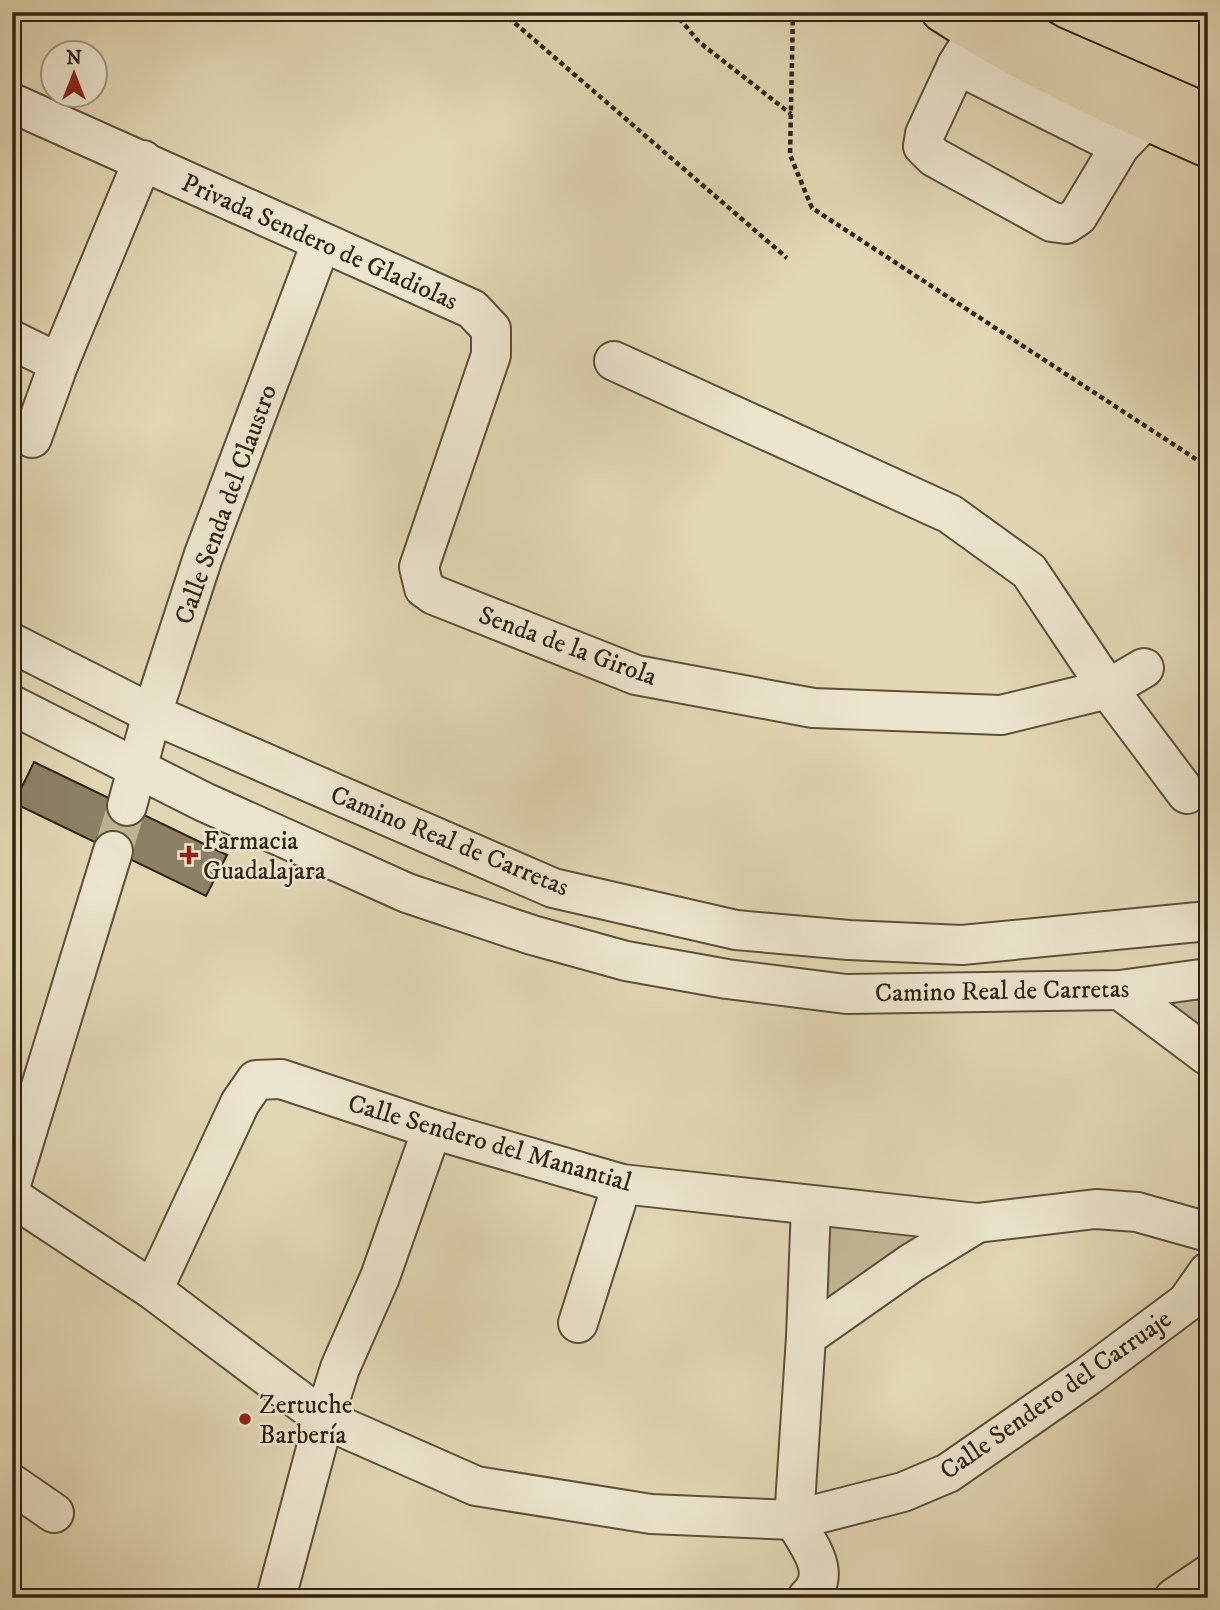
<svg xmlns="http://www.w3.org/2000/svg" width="1220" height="1610" font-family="'IM FELL DW Pica',serif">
<rect width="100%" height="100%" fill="#e2d7b4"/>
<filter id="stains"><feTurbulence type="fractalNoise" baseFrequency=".00286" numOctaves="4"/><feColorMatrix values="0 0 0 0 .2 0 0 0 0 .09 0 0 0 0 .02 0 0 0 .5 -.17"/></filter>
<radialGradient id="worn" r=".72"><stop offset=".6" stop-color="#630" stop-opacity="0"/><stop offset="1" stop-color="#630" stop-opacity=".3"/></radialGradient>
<g fill="#c4b898" stroke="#7a6e54" stroke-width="2">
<polygon points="1208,978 1208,1038 1120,990"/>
<polygon points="811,1206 977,1223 806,1337"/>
</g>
<polygon fill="#8c8166" stroke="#2f2311" stroke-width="2" points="34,762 227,855 206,896 14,803"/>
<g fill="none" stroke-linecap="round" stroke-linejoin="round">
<polyline stroke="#beb393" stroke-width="38" stroke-dasharray="38 19" stroke-linecap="butt" points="113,851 127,806"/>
<g stroke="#5c503a" stroke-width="42">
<g id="minor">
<polyline points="976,34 957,65 925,134 923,146 934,157 1052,222 1066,224 1078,216 1120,146 1145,120"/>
<polyline points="957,65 1120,146"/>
<polyline points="12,103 472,309 491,329 491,355 419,567 424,588 434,595 636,675 813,708 1001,715 1108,689 1144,668"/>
<polyline points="12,340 59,363"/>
<polyline points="614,361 950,514 1029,571 1108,689 1187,794"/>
<polyline points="32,438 59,363 143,160"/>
<polyline points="12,643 152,714 553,888 736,930 849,940 962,945 1208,921"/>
<polyline points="12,705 204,802 407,893 532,935 626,961 727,979 846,994 1120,990 1208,978"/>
<polyline points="127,806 152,714 203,557 321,243"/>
<polyline points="1120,990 1208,1056"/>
<polyline points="12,1181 113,851"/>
<polyline points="12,1197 153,1290 324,1419 476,1486 651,1514 794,1520 903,1492 948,1473 1088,1376 1187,1302 1208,1272"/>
<polyline points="153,1290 240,1103 256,1080 281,1079 432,1129 622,1184 977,1223 1096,1209 1137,1212 1208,1232"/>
<polyline points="578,1323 622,1184"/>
<polyline points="806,1337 910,1264 977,1223"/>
<polyline points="12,1484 54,1513"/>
<polyline points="794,1520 806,1337 811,1206"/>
<path d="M794,1520c14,25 40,53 13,78"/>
<polyline points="276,1598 324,1419 340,1368 380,1277 432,1129"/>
<polyline points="1174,1598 1208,1575"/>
</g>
</g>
<g stroke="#2f2311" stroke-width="42">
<g id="major">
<path d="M941,12c82,53 177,97 267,136"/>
<polyline points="994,12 1050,45 1208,114"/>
</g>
</g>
<g stroke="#2f2311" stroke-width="4.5" stroke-dasharray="5 3.5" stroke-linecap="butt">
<polyline points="502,12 787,258"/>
<polyline points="674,12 699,42 791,114"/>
<polyline points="793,12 790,155 812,208 1208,467"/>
</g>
<use href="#minor" stroke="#ece5ce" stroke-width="38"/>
<use href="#major" stroke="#e2d7b4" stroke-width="38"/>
</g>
<g fill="#8f2418" stroke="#ece5ce" stroke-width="2.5">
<path d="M185.5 844.5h7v7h7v7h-7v7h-7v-7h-7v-7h7z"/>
<circle cx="245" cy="1419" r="7"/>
</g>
<g text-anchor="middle" stroke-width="5" stroke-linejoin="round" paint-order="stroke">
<g font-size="26" fill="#2f2311" stroke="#ece5ce">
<text transform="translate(320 241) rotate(24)" y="9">Privada Sendero de Gladiolas</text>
<text transform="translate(225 504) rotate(-70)" y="9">Calle Senda del Claustro</text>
<text transform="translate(568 645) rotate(20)" y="9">Senda de la Girola</text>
<text transform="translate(450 840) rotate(22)" y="9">Camino Real de Carretas</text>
<text transform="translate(1002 990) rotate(-1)" y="9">Camino Real de Carretas</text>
<text transform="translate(490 1142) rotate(16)" y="9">Calle Sendero del Manantial</text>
<text transform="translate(1055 1394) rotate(-35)" y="9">Calle Sendero del Carruaje</text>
</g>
<g font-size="26" fill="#2f2311" stroke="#ece5ce" text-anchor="start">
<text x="203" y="849">Farmacia<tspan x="203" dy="30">Guadalajara</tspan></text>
<text x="259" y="1413">Zertuche<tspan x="259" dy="30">Barbería</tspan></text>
</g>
</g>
<rect width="1220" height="1610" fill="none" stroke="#e2d7b4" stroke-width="42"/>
<rect x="14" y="14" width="1192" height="1582" fill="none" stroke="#2f2311" stroke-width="3.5"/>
<rect x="21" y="21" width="1178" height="1568" fill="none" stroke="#2f2311" stroke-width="2"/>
<g transform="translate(74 74)"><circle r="33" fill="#ece5ce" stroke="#a09782" stroke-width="2"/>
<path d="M0-5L12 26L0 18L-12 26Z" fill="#8f2418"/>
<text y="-10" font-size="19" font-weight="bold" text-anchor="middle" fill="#2f2311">N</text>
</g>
<rect width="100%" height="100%" filter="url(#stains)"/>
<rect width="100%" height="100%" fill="url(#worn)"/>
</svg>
